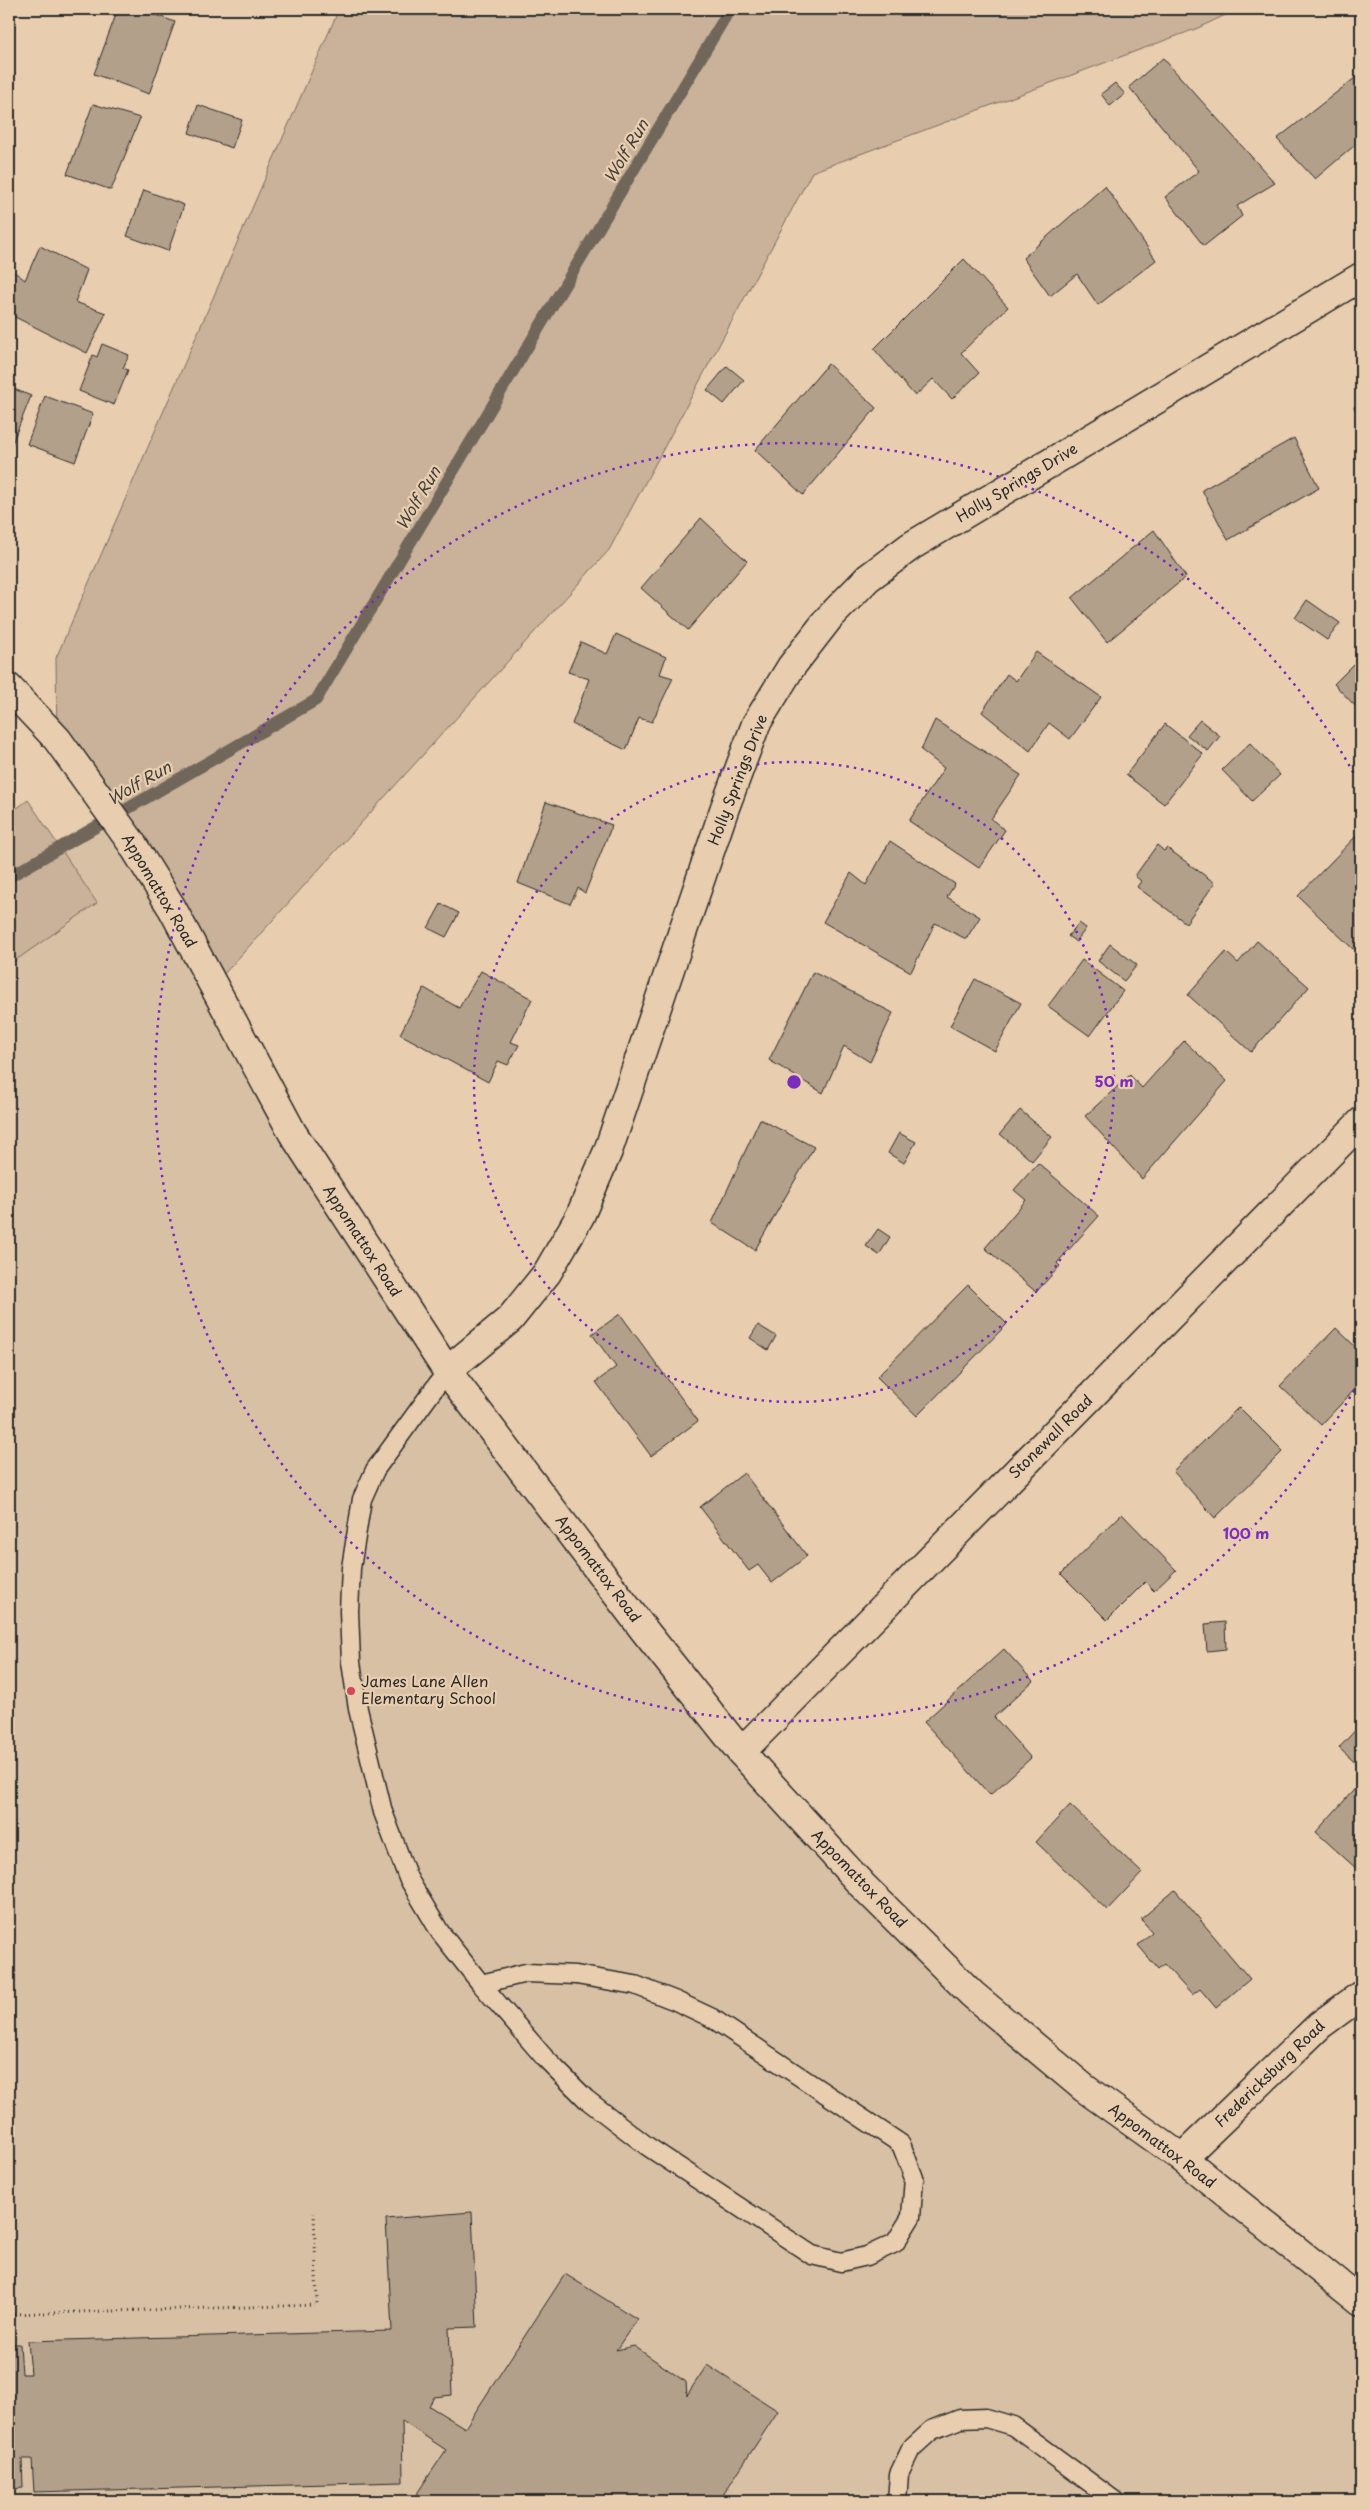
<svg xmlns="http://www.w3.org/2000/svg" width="1370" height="2510" font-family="'Playpen Sans',sans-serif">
<rect width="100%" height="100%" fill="#e8cdaf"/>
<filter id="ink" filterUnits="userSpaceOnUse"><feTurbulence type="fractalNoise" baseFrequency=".02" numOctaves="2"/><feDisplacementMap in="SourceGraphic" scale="10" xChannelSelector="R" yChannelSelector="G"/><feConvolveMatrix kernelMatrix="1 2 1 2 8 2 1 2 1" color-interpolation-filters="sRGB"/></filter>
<g filter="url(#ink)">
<polygon fill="#d8c0a4" points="114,816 447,1371 862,1885 1361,2302 1361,2501 9,2501 9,877"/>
<g fill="#c9b299" stroke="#7a6e62">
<polygon points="339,9 1238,9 1198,28 812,172 609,550 213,986 57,739 56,658"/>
<polygon points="28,800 97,903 9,965 9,814"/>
</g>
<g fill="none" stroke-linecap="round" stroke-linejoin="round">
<polyline stroke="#6f665a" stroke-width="12" points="9,877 316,700 730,9"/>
</g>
<g fill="#b3a08b" stroke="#2b2b2b">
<polygon points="118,9 140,9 175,22 149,94 94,74"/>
<polygon points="1163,58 1275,183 1237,206 1242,216 1204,246 1165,197 1199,171 1129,87"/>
<polygon points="1360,74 1361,140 1315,179 1277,139"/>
<polygon points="1115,83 1125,94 1110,106 1101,94"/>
<polygon points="93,104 140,118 111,190 67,174"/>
<polygon points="198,105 242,120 232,148 189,133"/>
<polygon points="1105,186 1156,260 1098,305 1077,274 1050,296 1023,258"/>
<polygon points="144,190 184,205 168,251 127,236"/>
<polygon points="40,246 87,270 75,302 106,313 87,353 9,314 9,268 25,280"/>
<polygon points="964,259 1008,307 961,353 979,373 952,399 933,379 915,396 874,349"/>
<polygon points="102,344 129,355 123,368 128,370 114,405 79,391 93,355 97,357"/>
<polygon points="828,364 876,408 803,495 755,450"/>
<polygon points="727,366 744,380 724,404 707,390"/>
<polygon points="9,387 31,396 9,451"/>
<polygon points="45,396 93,414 75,462 27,444"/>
<polygon points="1361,402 1361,422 1354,407"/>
<polygon points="1294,438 1319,488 1228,540 1202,490"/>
<polygon points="701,518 747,561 688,630 641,588"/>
<polygon points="1154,530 1186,577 1107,642 1072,598"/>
<polygon points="1307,600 1340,623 1327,640 1295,618"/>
<polygon points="616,634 666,657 660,674 673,678 652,722 639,718 626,750 572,724 589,679 568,672 581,642 607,654"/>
<polygon points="1036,652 1101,697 1070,739 1049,723 1030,751 982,712 1007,674 1016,681"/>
<polygon points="1361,657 1361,712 1334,684"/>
<polygon points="935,720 1021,775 991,819 1005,830 979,868 909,821 944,768 921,750"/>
<polygon points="1200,720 1220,736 1208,751 1187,735"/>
<polygon points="1165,724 1203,754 1164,804 1126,775"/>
<polygon points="1250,743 1280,775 1252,801 1222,770"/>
<polygon points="546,802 612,825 585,893 578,888 570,904 518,883"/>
<polygon points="1361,831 1361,941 1353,949 1298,896"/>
<polygon points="890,841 955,884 947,897 980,917 966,939 935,923 911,972 823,922 851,873 866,885"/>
<polygon points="1157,845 1164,851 1167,848 1215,883 1186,923 1137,887 1141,881 1135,876"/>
<polygon points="441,904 459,913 446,937 428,928"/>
<polygon points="1079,923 1086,928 1076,942 1068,936"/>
<polygon points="1257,941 1309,987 1251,1052 1188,995 1226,952 1238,963"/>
<polygon points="1110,944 1137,965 1124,981 1098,961"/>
<polygon points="1082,960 1123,991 1090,1036 1048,1006"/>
<polygon points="481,971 532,999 511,1042 519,1045 508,1065 498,1061 488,1082 400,1034 424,988 459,1008"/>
<polygon points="813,972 893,1013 870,1062 844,1046 823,1093 769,1060"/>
<polygon points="975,979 1021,1003 995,1051 950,1026"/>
<polygon points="1184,1041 1227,1081 1142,1179 1085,1116 1130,1075 1142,1088"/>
<polygon points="1020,1110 1052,1137 1032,1161 1000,1134"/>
<polygon points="760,1119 814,1147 755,1250 712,1223"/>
<polygon points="899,1133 916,1142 904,1163 888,1153"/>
<polygon points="1038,1163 1099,1216 1057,1263 1060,1266 1036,1292 985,1248 1026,1200 1014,1190"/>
<polygon points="878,1229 890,1237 879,1255 866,1246"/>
<polygon points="968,1285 1007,1324 917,1416 877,1377"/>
<polygon points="620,1314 698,1421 651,1456 596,1382 616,1367 592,1334"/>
<polygon points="758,1325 776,1336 768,1350 750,1338"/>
<polygon points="1336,1328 1361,1352 1361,1391 1357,1387 1321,1425 1280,1386"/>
<polygon points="1239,1407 1283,1451 1215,1518 1173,1471"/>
<polygon points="744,1473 807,1556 772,1583 758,1565 749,1571 700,1507"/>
<polygon points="1122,1514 1176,1570 1154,1591 1145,1582 1107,1620 1061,1574"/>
<polygon points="1225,1622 1226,1649 1207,1651 1205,1624"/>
<polygon points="1004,1649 1033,1681 994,1717 1031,1758 990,1795 924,1722"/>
<polygon points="1361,1724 1361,1768 1339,1748"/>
<polygon points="1361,1782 1361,1869 1359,1871 1316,1832"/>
<polygon points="1070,1805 1142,1873 1107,1910 1036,1842"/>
<polygon points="1175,1890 1250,1979 1216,2008 1200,1989 1192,1995 1164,1964 1158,1969 1138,1945 1152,1932 1141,1919"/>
<polygon points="472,2212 477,2327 449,2328 452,2395 434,2397 429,2406 465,2428 565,2274 637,2319 616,2350 634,2346 686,2382 687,2395 707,2365 778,2411 719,2501 412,2501 446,2450 402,2421 403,2482 34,2492 32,2459 22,2459 23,2488 9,2489 9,2344 20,2344 22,2374 31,2374 28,2341 392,2331 386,2219"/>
</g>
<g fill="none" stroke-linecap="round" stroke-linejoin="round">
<g stroke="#2b2b2b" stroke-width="21">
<g id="service">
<polyline points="447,1371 375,1470 362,1499 351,1568 349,1611 351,1662 358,1709 383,1812 408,1878 440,1932 481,1984 544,2057 586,2099 647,2146 812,2255 841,2262 867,2256 895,2243 911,2217 914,2178 901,2144 712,2018 676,2001 635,1985 576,1975 526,1973 481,1984"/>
<polyline points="897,2501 899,2474 911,2449 932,2430 960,2419 986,2418 1013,2426 1115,2501"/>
</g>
</g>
<g stroke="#2b2b2b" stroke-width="31">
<g id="minor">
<polyline points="9,688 57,739 131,842 172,908 292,1132 447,1371 644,1630 741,1752 862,1885 972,1994 1084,2088 1182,2158 1361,2302"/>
<polyline points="447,1371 510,1319 547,1273 580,1216 608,1151 724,810 756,724 791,667 829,618 868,578 911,546 1361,277"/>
<polyline points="741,1752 1361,1122"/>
<polyline points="1182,2158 1320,2025 1361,1995"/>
</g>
</g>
<polyline stroke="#2b2b2b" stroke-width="3" stroke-dasharray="1 4" stroke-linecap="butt" points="9,2314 317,2305 314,2213"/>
<use href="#service" stroke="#e8cdaf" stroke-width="18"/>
<use href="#minor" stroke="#e8cdaf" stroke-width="28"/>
</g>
</g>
<g fill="none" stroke="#7b2cbf" stroke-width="2.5" stroke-dasharray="2.5 5">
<circle cx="794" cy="1082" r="320"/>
<path d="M1361 1377A639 639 0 1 1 1361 787"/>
</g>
<circle fill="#d1495b" stroke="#e8cdaf" stroke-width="2" cx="351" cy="1691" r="5"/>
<g text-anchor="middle" stroke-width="4.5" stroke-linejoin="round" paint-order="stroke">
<g font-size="15" fill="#2b2b2b" stroke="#e8cdaf">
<text transform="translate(1017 483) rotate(-31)" y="5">Holly Springs Drive</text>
<text transform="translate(738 780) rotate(-69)" y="5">Holly Springs Drive</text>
<text transform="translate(159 891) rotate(59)" y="5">Appomattox Road</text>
<text transform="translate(362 1241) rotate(57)" y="5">Appomattox Road</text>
<text transform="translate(1051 1437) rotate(-45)" y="5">Stonewall Road</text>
<text transform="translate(598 1569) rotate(53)" y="5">Appomattox Road</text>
<text transform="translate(859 1879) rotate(46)" y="5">Appomattox Road</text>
<text transform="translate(1270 2074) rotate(-44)" y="5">Fredericksburg Road</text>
<text transform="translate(1162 2146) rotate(37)" y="5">Appomattox Road</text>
</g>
<g font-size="15" fill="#2b2b2b" stroke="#e8cdaf" text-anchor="start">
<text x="361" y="1687">James Lane Allen<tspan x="361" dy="17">Elementary School</tspan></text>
</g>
<g font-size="16" font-style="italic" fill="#423f3b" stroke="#e8cdaf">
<text transform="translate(626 151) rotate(-59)" y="6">Wolf Run</text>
<text transform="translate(418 498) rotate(-59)" y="6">Wolf Run</text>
<text transform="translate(139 783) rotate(-30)" y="6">Wolf Run</text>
</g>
</g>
<circle cx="794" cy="1082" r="8" fill="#7b2cbf" stroke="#e8cdaf" stroke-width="2.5"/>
<g font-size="15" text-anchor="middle" font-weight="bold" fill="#7b2cbf" stroke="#e8cdaf" stroke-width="4.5" stroke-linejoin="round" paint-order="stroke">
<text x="1114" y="1087">50 m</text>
<text x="1246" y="1539">100 m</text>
</g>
<rect width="1370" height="2510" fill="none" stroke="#e8cdaf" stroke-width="30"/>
<rect x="15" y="15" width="1340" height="2480" fill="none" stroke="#2b2b2b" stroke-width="2" filter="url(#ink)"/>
</svg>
